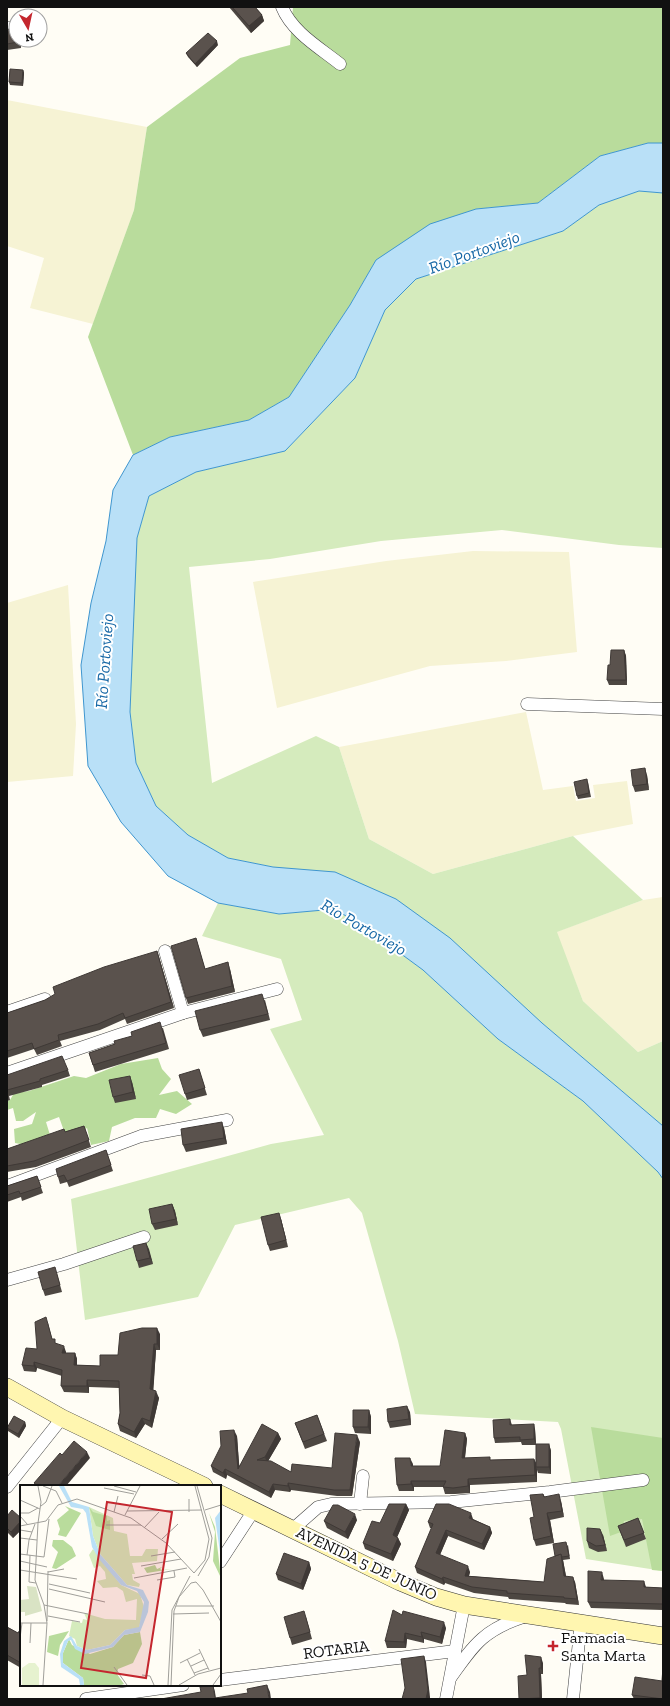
<svg xmlns="http://www.w3.org/2000/svg" width="670" height="1706" font-family="'Zilla Slab',serif">
<rect width="100%" height="100%" fill="#fffdf5"/>
<g fill="#f6f3d4">
<polygon points="7,100 147,127 134,210 93,324 30,308 44,258 7,246"/>
<polygon points="473,551 569,552 577,652 506,661 430,666 277,708 253,582 386,561"/>
<polygon points="68,585 76,724 73,776 7,782 7,603"/>
<polygon points="526,712 543,790 573,786 576,801 595,798 593,785 627,781 633,824 573,836 433,874 369,839 339,747"/>
<polygon points="663,897 663,1041 638,1052 583,1001 556,932 643,900"/>
</g>
<g fill="#d5ebbd">
<polygon points="639,191 663,193 663,548 619,545 502,530 381,541 270,559 189,567 212,783 316,736 339,747 369,839 433,874 573,836 643,900 557,932 583,1001 638,1052 663,1041 663,1126 542,1023 273,867 228,858 188,835 156,806 136,763 130,712 133,615 137,538 149,496 196,472 285,451 355,378 385,310 416,279 563,231 599,205"/>
<polygon points="218,903 279,914 335,909 374,934 423,970 498,1039 583,1101 658,1172 663,1179 663,1571 586,1559 561,1429 558,1422 415,1414 398,1341 362,1213 349,1198 235,1225 198,1297 85,1320 71,1199 271,1144 324,1135 270,1029 302,1020 281,959 202,936"/>
</g>
<g fill="#b9dc9c">
<polygon points="293,7 663,7 663,143 648,143 600,156 538,203 476,209 376,260 350,305 289,397 249,420 170,437 133,455 88,337 134,210 147,127 240,58 290,45"/>
<polygon points="158,1058 162,1069 171,1079 159,1095 177,1091 192,1104 176,1114 160,1109 156,1118 135,1118 112,1127 109,1141 91,1145 87,1128 71,1137 64,1131 59,1117 46,1122 50,1135 31,1146 15,1143 14,1129 32,1124 36,1112 23,1121 16,1121 13,1108 7,1110 7,1101 10,1100 14,1093 29,1091 74,1076 86,1078 121,1064"/>
<polygon points="591,1427 663,1438 663,1571 652,1570 642,1519 624,1521 621,1532 610,1536"/>
</g>
<polygon fill="#b9e0f7" stroke="#3f96cf" points="648,143 663,143 663,193 639,191 599,205 563,231 416,279 385,310 355,378 285,451 196,472 149,496 137,538 130,712 136,763 156,806 188,835 228,858 273,867 335,872 396,899 450,938 542,1023 663,1126 663,1179 658,1172 583,1101 498,1039 423,970 374,934 335,909 279,914 218,903 168,876 121,822 88,766 81,665 91,603 106,541 113,490 133,455 170,437 249,420 289,397 350,305 376,260 430,224 476,209 538,203 600,156"/>
<g fill="none" stroke-linecap="round" stroke-linejoin="round">
<g stroke="#444" stroke-width="13">
<g id="street">
<path d="M282,7c10,25 38,41 58,57"/>
<polyline points="7,28 16,28"/>
<polyline points="527,704 663,709"/>
<polyline points="165,951 183,1013"/>
<polyline points="7,1012 45,999"/>
<polyline points="7,1073 183,1013 277,989"/>
<polyline points="7,1186 141,1136 227,1120"/>
<polyline points="7,1280 64,1264 144,1237"/>
<polyline points="7,1487 62,1418"/>
<polyline points="360,1504 363,1476"/>
<polyline points="293,1529 318,1507 331,1504 451,1502 550,1492 643,1480"/>
<polyline points="220,1562 254,1510"/>
<path d="M451,1677c24,-34 34,-48 75,-61"/>
<polyline points="220,1680 455,1651"/>
<polyline points="86,1699 183,1685"/>
<polyline points="446,1699 464,1605"/>
<polyline points="573,1699 581,1622"/>
</g>
</g>
<g stroke="#333" stroke-width="18">
<g id="secondary">
<polyline points="7,1387 62,1418 204,1486"/>
<polyline points="220,1494 400,1582 436,1597 464,1605 663,1636"/>
</g>
</g>
<use href="#street" stroke="#fff" stroke-width="12"/>
<use href="#secondary" stroke="#fff6b0" stroke-width="17"/>
</g>
<g fill="#4d4742">
<polygon points="229,7 255,7 262,15 264,21 251,33"/>
<polygon points="7,29 16,40 20,40 21,48 7,50"/>
<polygon points="218,45 197,67 188,57 186,53"/>
<polygon points="23,70 24,73 23,86 10,85 9,82"/>
<polygon points="624,650 626,656 627,685 609,685 607,680 610,665"/>
<polygon points="647,775 649,790 635,792 633,786"/>
<polygon points="588,782 591,797 578,799 577,796"/>
<polygon points="196,938 205,969 230,969 235,992 188,1004 186,998"/>
<polygon points="157,951 174,1008 127,1024 125,1019 100,1030 60,1041 62,1046 37,1055 34,1049 7,1058 7,1013 45,1000"/>
<polygon points="265,1000 270,1020 203,1037 200,1030"/>
<polygon points="163,1028 169,1049 95,1072 89,1053 115,1044 132,1036"/>
<polygon points="199,1069 207,1095 187,1100 185,1094"/>
<polygon points="68,1070 70,1076 42,1085 42,1087 9,1096 10,1100 7,1101 7,1075"/>
<polygon points="132,1082 136,1099 115,1103 113,1097"/>
<polygon points="84,1126 91,1147 36,1167 7,1172 7,1149"/>
<polygon points="224,1128 227,1144 186,1152 183,1145"/>
<polygon points="106,1150 113,1171 69,1187 67,1182 60,1184 58,1177"/>
<polygon points="37,1176 43,1193 22,1201 21,1197 7,1202 7,1186"/>
<polygon points="172,1204 175,1211 178,1225 155,1230 152,1224"/>
<polygon points="281,1219 288,1247 270,1251 268,1245"/>
<polygon points="146,1243 153,1264 139,1268 137,1261"/>
<polygon points="57,1274 62,1292 45,1296 43,1290"/>
<polygon points="48,1323 52,1339 56,1344 66,1352 66,1353 75,1353 77,1359 77,1365 100,1366 118,1355 160,1334 160,1350 156,1350 153,1390 159,1398 152,1428 145,1424 136,1438 120,1431 118,1424 120,1413 119,1388 89,1387 89,1393 64,1392 61,1386 62,1376 37,1368 36,1372 24,1371 22,1365 37,1349"/>
<polygon points="369,1410 371,1417 371,1434 355,1433 353,1427"/>
<polygon points="410,1412 411,1425 390,1428 388,1422"/>
<polygon points="317,1415 327,1441 305,1449 295,1423"/>
<polygon points="510,1419 512,1425 535,1429 536,1445 522,1445 521,1442 495,1443 494,1438"/>
<polygon points="25,1422 26,1426 19,1438 8,1431 7,1428"/>
<polygon points="278,1433 281,1439 268,1461 291,1472 332,1468 360,1442 352,1496 337,1496 291,1490 290,1492 275,1490 271,1498 227,1475 226,1479 213,1472 211,1466 237,1436 239,1466"/>
<polygon points="465,1433 467,1439 465,1458 491,1460 534,1459 536,1463 549,1444 551,1451 551,1474 538,1473 537,1470 537,1482 470,1485 470,1493 455,1494 445,1494 443,1487 414,1487 414,1491 399,1491 397,1485 413,1464 413,1466 440,1466"/>
<polygon points="543,1494 545,1497 561,1501 564,1517 550,1520 554,1543 536,1546 534,1540 534,1517"/>
<polygon points="406,1504 409,1510 397,1537 398,1538 401,1544 393,1561 365,1549 363,1543 380,1523"/>
<polygon points="7,1516 21,1518 21,1530 13,1538 7,1532"/>
<polygon points="638,1518 646,1539 626,1547 618,1526"/>
<polygon points="473,1519 490,1527 492,1533 484,1550 448,1536 440,1555 470,1572 469,1576 544,1582 555,1556 568,1545 570,1559 563,1560 566,1576 575,1582 579,1605 566,1604 565,1603 509,1599 508,1597 474,1593 445,1583 444,1585 417,1573 415,1567 432,1528 430,1528 428,1522"/>
<polygon points="357,1520 348,1539 327,1528 324,1521"/>
<polygon points="603,1535 607,1551 598,1552 589,1548 587,1541"/>
<polygon points="309,1562 311,1569 303,1590 278,1580 276,1574"/>
<polygon points="604,1579 604,1580 646,1587 663,1588 663,1610 591,1608 588,1602"/>
<polygon points="402,1615 446,1628 442,1644 424,1639 424,1643 407,1639 406,1648 387,1648 385,1641"/>
<polygon points="306,1617 312,1639 292,1645 290,1638"/>
<polygon points="7,1627 18,1633 21,1628 21,1668 7,1660"/>
<polygon points="543,1663 543,1674 541,1674 542,1699 519,1699 527,1675"/>
<polygon points="662,1681 663,1699 634,1699 632,1695"/>
</g>
<g fill="#3f3936">
<polygon points="262,15 264,21 251,33 249,26"/>
<polygon points="18,40 20,40 21,48 18,42"/>
<polygon points="217,41 218,45 197,67 195,64"/>
<polygon points="23,70 24,73 23,86 22,83"/>
<polygon points="624,650 626,656 627,685 626,680"/>
<polygon points="645,768 647,775 649,790 647,784"/>
<polygon points="157,951 159,957 174,1008 171,1002"/>
<polygon points="228,962 230,969 235,992 232,986"/>
<polygon points="130,1076 132,1082 136,1099 133,1092"/>
<polygon points="222,1122 224,1128 227,1144 224,1138"/>
<polygon points="172,1204 175,1211 178,1225 176,1219"/>
<polygon points="279,1213 281,1219 288,1247 286,1240"/>
<polygon points="146,1243 149,1249 153,1264 150,1258"/>
<polygon points="157,1328 160,1334 160,1350 157,1344"/>
<polygon points="154,1344 156,1350 153,1396 150,1389"/>
<polygon points="64,1346 66,1352 64,1359 62,1353"/>
<polygon points="75,1353 77,1359 77,1372 74,1365"/>
<polygon points="34,1362 37,1368 36,1372 34,1366"/>
<polygon points="87,1380 89,1387 89,1393 87,1386"/>
<polygon points="156,1391 159,1398 152,1428 150,1421"/>
<polygon points="407,1406 410,1412 411,1425 409,1419"/>
<polygon points="369,1410 371,1417 371,1434 368,1427"/>
<polygon points="142,1418 145,1424 136,1438 134,1432"/>
<polygon points="25,1422 26,1426 19,1438 18,1434"/>
<polygon points="534,1424 535,1429 536,1445 534,1439"/>
<polygon points="234,1430 237,1436 240,1475 238,1469"/>
<polygon points="278,1433 281,1439 267,1463 265,1457"/>
<polygon points="465,1433 467,1439 464,1465 462,1458"/>
<polygon points="357,1435 360,1442 352,1496 350,1490"/>
<polygon points="549,1444 551,1451 551,1474 549,1467"/>
<polygon points="87,1452 90,1458 66,1486 58,1486"/>
<polygon points="410,1458 413,1464 413,1473 411,1466"/>
<polygon points="534,1459 537,1465 536,1467 537,1470 537,1482 535,1475"/>
<polygon points="225,1469 227,1475 226,1479 223,1473"/>
<polygon points="468,1479 470,1485 470,1493 468,1486"/>
<polygon points="411,1481 414,1487 414,1491 411,1484"/>
<polygon points="288,1483 291,1490 290,1492 288,1486"/>
<polygon points="273,1484 275,1490 271,1498 269,1492"/>
<polygon points="559,1494 561,1501 564,1517 562,1511"/>
<polygon points="406,1504 409,1510 395,1542 393,1535"/>
<polygon points="471,1513 473,1519 471,1524 469,1518"/>
<polygon points="547,1513 550,1520 554,1543 551,1536"/>
<polygon points="355,1514 357,1520 348,1539 345,1532"/>
<polygon points="21,1521 21,1530 13,1538 11,1532"/>
<polygon points="490,1527 492,1533 484,1550 482,1544"/>
<polygon points="600,1529 603,1535 607,1551 605,1545"/>
<polygon points="446,1530 448,1536 438,1559 436,1553"/>
<polygon points="398,1538 401,1544 393,1561 391,1554"/>
<polygon points="561,1554 563,1560 567,1582 564,1576"/>
<polygon points="309,1562 311,1569 303,1590 301,1584"/>
<polygon points="468,1566 470,1572 467,1582 465,1576"/>
<polygon points="602,1572 604,1579 603,1586 601,1580"/>
<polygon points="443,1577 445,1583 444,1585 442,1579"/>
<polygon points="573,1577 575,1582 579,1605 577,1599"/>
<polygon points="644,1581 646,1587 644,1587"/>
<polygon points="444,1622 446,1628 442,1644 440,1637"/>
<polygon points="421,1632 424,1639 424,1643 422,1637"/>
<polygon points="405,1633 407,1639 406,1648 404,1642"/>
<polygon points="424,1656 426,1662 430,1697 430,1699 426,1699"/>
<polygon points="541,1657 543,1663 543,1674 541,1668"/>
<polygon points="539,1668 541,1674 542,1699 540,1699 540,1698"/>
<polygon points="213,1685 215,1692 216,1699 215,1699"/>
<polygon points="267,1685 270,1692 271,1699 269,1699"/>
</g>
<g fill="#5a524d" stroke="#3f3936">
<polygon points="232,7 255,7 262,15 249,26"/>
<polygon points="7,29 16,30 16,40 18,40 18,42 7,44"/>
<polygon points="208,33 217,41 195,64 186,53"/>
<polygon points="10,69 23,70 22,83 9,82"/>
<polygon points="611,650 624,650 626,680 607,680 608,665 610,665"/>
<polygon points="645,768 647,784 633,786 631,770"/>
<polygon points="587,779 589,793 577,796 574,782"/>
<polygon points="196,938 205,969 228,962 232,986 186,998 171,946"/>
<polygon points="157,951 171,1002 125,1018 123,1013 98,1024 58,1035 59,1040 34,1049 32,1043 7,1051 7,1013 45,1000 55,994 53,987 104,967"/>
<polygon points="262,994 268,1014 200,1030 195,1011"/>
<polygon points="160,1022 166,1043 93,1065 89,1053 115,1044 114,1041 132,1036 131,1032"/>
<polygon points="62,1056 68,1070 40,1079 40,1081 7,1090 7,1075"/>
<polygon points="199,1069 205,1088 185,1094 179,1075"/>
<polygon points="130,1076 133,1092 113,1097 109,1080"/>
<polygon points="222,1122 224,1138 183,1145 181,1129"/>
<polygon points="84,1126 89,1140 34,1161 7,1166 7,1149 64,1129 65,1132"/>
<polygon points="106,1150 111,1165 67,1181 64,1175 58,1177 56,1169"/>
<polygon points="37,1176 41,1187 20,1194 19,1191 7,1195 7,1186"/>
<polygon points="172,1204 176,1219 152,1224 149,1209"/>
<polygon points="279,1213 286,1240 268,1245 261,1217"/>
<polygon points="146,1243 150,1258 137,1261 133,1246"/>
<polygon points="55,1267 60,1285 43,1290 38,1272"/>
<polygon points="46,1317 52,1339 55,1339 55,1343 64,1346 62,1353 75,1353 74,1365 100,1366 100,1355 118,1355 120,1333 142,1328 157,1328 157,1344 154,1344 150,1389 156,1391 150,1421 142,1418 134,1432 118,1424 120,1413 119,1381 87,1380 87,1386 61,1386 62,1370 34,1362 34,1366 22,1365 26,1348 37,1349 35,1322"/>
<polygon points="407,1406 409,1419 388,1422 387,1409"/>
<polygon points="353,1410 369,1410 368,1427 353,1427"/>
<polygon points="317,1415 324,1434 303,1442 295,1423"/>
<polygon points="14,1416 25,1422 18,1434 7,1428"/>
<polygon points="510,1419 510,1425 534,1424 534,1439 520,1440 520,1437 494,1438 493,1420"/>
<polygon points="262,1424 278,1433 265,1457 257,1460 271,1461 291,1472 292,1464 332,1468 335,1433 357,1435 350,1490 334,1490 288,1483 288,1486 273,1484 269,1492 225,1469 223,1473 211,1466 221,1446 220,1431 234,1430 238,1469"/>
<polygon points="445,1430 465,1433 462,1458 490,1457 490,1460 534,1459 535,1475 468,1479 468,1486 453,1488 443,1487 446,1481 411,1481 411,1484 397,1485 395,1458 410,1458 411,1466 440,1466"/>
<polygon points="74,1441 87,1452 58,1486 38,1486 34,1483 60,1453 62,1455"/>
<rect x="536" y="1444" width="13" height="23"/>
<polygon points="543,1494 544,1497 559,1494 562,1511 547,1513 551,1536 534,1540 530,1518 534,1517 530,1495"/>
<polygon points="389,1504 406,1504 393,1535 398,1538 391,1554 363,1543 372,1521 380,1523"/>
<polygon points="436,1504 449,1504 471,1513 469,1518 490,1527 482,1544 446,1530 436,1553 468,1566 465,1576 544,1582 547,1559 561,1554 564,1576 573,1577 577,1599 564,1598 564,1597 507,1593 507,1591 472,1587 443,1577 442,1579 415,1567 433,1524 428,1522"/>
<polygon points="333,1505 338,1505 355,1514 345,1532 324,1521"/>
<polygon points="12,1510 21,1518 21,1521 11,1532 7,1528 7,1516"/>
<polygon points="638,1518 644,1533 624,1540 618,1526"/>
<polygon points="587,1528 600,1529 605,1545 596,1546 587,1541"/>
<polygon points="566,1542 569,1556 562,1557 561,1554 555,1556 553,1544"/>
<polygon points="284,1553 309,1562 301,1584 276,1574"/>
<polygon points="588,1571 602,1572 601,1580 644,1581 644,1587 663,1588 663,1604 588,1602"/>
<polygon points="393,1610 402,1615 403,1611 444,1622 440,1637 421,1632 422,1637 405,1633 404,1642 385,1641"/>
<polygon points="304,1611 310,1632 290,1638 284,1617"/>
<polygon points="7,1627 18,1633 21,1628 21,1663 7,1655"/>
<polygon points="525,1655 541,1657 541,1668 539,1668 540,1698 519,1699 518,1676 527,1675"/>
<polygon points="424,1656 428,1690 426,1699 402,1699 405,1688 401,1659"/>
<polygon points="663,1667 663,1699 632,1695 635,1677 662,1681"/>
<polygon points="212,1685 213,1685 215,1698 248,1693 247,1689 267,1685 269,1699 161,1699 201,1692 200,1687"/>
</g>
<path fill="#c4262e" stroke="#fff" stroke-width="1.5" d="M551 1640h4v4h4v4h-4v4h-4v-4h-4v-4h4z"/>
<g text-anchor="middle" stroke-width="4" stroke-linejoin="round" paint-order="stroke">
<g font-size="16" fill="#111" stroke="#fff">
<text transform="translate(367 1563) rotate(25)" y="6">AVENIDA 5 DE JUNIO</text>
<text transform="translate(336 1649) rotate(-7)" y="6">ROTARIA</text>
</g>
<g font-size="16" fill="#111" stroke="#fff" text-anchor="start">
<text x="561" y="1643">Farmacia<tspan x="561" dy="18">Santa Marta</tspan></text>
</g>
<g font-size="17" font-style="italic" fill="#1768a6" stroke="#fff">
<text transform="translate(474 252) rotate(-20)" y="6">Río Portoviejo</text>
<text transform="translate(104 661) rotate(-86)" y="6">Río Portoviejo</text>
<text transform="translate(364 927) rotate(30)" y="6">Río Portoviejo</text>
</g>
</g>
<g transform="translate(20 1485)">
<rect width="201" height="201" fill="#fffdf5"/>
<path d="M69,22l24,11 1,13 13,3 3,22h12l4,-7h12l-1,12 -25,2 3,11h-3l1,6 7,4 -1,3 -12,-2 -27,-31 -7,-18zM73,64l28,36 19,9 4,13 -5,21 -14,2 -15,15 -23,5 -10,-4 -2,-7 -6,-3 3,-15 10,2 1,-4 4,1 -3,-7 21,6 31,1 1,-21 -11,3 -3,-11 -6,-4 -14,1 -6,-7 9,-2 -1,-7 -5,-6 -6,2 -5,-13z" fill="#d5ebbd"/>
<path d="M45,21l16,7 -15,24 -8,-2 2,-6 -3,-9 12,-10zM69,22l4,5 14,4v5l3,-1v10l-14,-4zM189,28l6,14 6,51 -8,-17 2,-29zM33,55h10l9,7 4,9 -20,13 -4,-1 6,-16 -6,-6zM135,80l2,4 5,-2 -2,2 2,1 10,-1 -25,4 -3,-5zM49,146l-9,14 -2,11 -11,-4 2,-16zM120,147l2,12 -9,19 -15,6 -1,5 7,10 -3,1h-37l-1,-7 -20,-15v-10l6,-14 3,6 18,9 23,-7 11,-12z" fill="#b9dc9c"/>
<path d="M7,101l9,1 6,24 -17,5v-4h-5v-12l9,-1z" fill="#d9e3c4"/>
<path d="M9,178h6l4,5v17h-17v-17z" fill="#e6f2cf"/>
<path d="M39,1h5l8,16 17,5 4,29 7,18 27,31 16,5 6,12 -1,10 -8,20 -16,3 -11,12 -28,7 -10,-5 -4,-9 -3,1 -5,12v10l20,15 1,7h-4l-1,-6 -18,-12 -1,-13 4,-13 7,-5 6,10 10,4 23,-5 15,-15 14,-3 5,-25 -7,-11 -16,-6 -22,-26 -7,-12 -6,-34 -3,-4 -12,-2zM201,25v49l-6,-41z" fill="#b9e0f7"/>
<path fill="none" stroke="#a09f9a" stroke-width="1" d="M18,1l3,16 -3,21M23,1l13,5 6,12M94,1l22,6M177,1l15,52 -3,19 -11,19M84,3l30,6M169,14v13M0,15l20,9M21,21l5,-4 6,-16M185,25l16,-5M107,26l75,-1M94,27l4,-16M0,28h9l9,-5M105,30l15,-29M0,31l8,9M18,38l-3,57 9,25 3,18 -4,62M86,40h35M0,41l26,-5 12,-16 19,-6 54,19 35,25 28,30M124,43l15,-16M0,45l12,2M0,53l17,2M142,54l16,-15M0,69l24,3 5,-38M7,70l2,-15 6,-16M10,70l-1,27 7,1M131,71l24,-4M0,76l27,6M121,81l40,-7M0,85l57,9M28,87l16,-3M174,88l11,-13 4,-21 -14,-53M114,93l53,-10M137,95l18,-3 -1,-6M29,99l41,9M29,104l56,13M24,120l44,9M156,121h38M153,129l36,-1M28,131l32,6M27,136l1,-50M0,138h27M0,153l2,-15M10,158l1,-20M179,164l10,21M167,174l8,16M160,178l20,-10M171,181l13,-6M94,182l13,18M174,188l14,-5M122,190l8,1 4,9M148,200l4,-75 18,-34M151,200l3,-74 5,-14 12,-14 5,-1 7,8 18,32M159,200l19,-11 23,-6M193,200l8,-11"/>
<path fill="#c4262e" fill-opacity="0.15" stroke="#c4262e" stroke-width="2" d="M87,17l65,10 -26,166 -65,-10z"/>
<rect width="201" height="201" fill="none" stroke="#111" stroke-width="2"/>
</g>
<rect width="670" height="1706" fill="none" stroke="#111111" stroke-width="16"/>
<g transform="translate(28 28) rotate(171)"><circle r="19" fill="#ffffff" stroke="#a0a0a0"/>
<path d="M0-3L7 15L0 10L-7 15Z" fill="#c4262e"/>
<text y="-6" font-size="11" font-weight="bold" text-anchor="middle" fill="#111111">N</text>
</g>
</svg>
